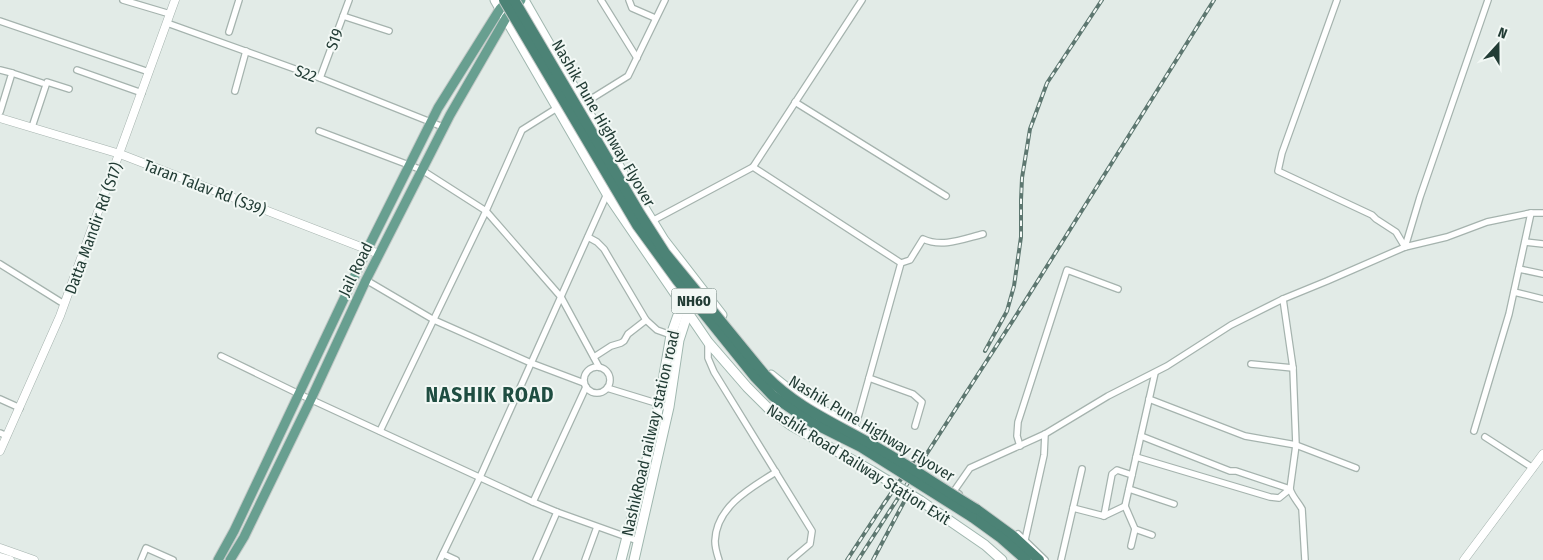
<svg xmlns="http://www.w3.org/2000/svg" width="1543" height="560" font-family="'Fira Sans Condensed',sans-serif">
<rect width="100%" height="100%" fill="#e2ebe7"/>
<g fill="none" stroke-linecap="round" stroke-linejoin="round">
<g stroke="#a5b3ae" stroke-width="8">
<g id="minor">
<polyline points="123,0 170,14"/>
<polyline points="601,0 637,58"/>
<polyline points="629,0 632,8 655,18"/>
<polyline points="1337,0 1282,153 1278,171 1372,215 1376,219 1396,232 1405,247"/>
<polyline points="343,16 389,31"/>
<polyline points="0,21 149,72"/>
<polyline points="167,23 320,78 443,127"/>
<polyline points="229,32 239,0"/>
<polyline points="0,70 12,73 0,112"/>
<polyline points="77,70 142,93"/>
<polyline points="12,73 42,83"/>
<polyline points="320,78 349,0"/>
<polyline points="235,91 246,51"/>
<polyline points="795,102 946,196"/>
<polyline points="583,104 628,76 665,0"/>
<polyline points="32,127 47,82 69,89"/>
<polyline points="319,131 422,170 486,211 522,130 557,108"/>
<polyline points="753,167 862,0"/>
<polyline points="652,221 753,167 901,263 857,421"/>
<polyline points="588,237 597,242 604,249 646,320 657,330 671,335"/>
<polyline points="1525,242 1543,244"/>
<polyline points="1405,247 1420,197 1488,0"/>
<path d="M901,263l9,-3 13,-21c19,9 40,0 60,-5"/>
<polyline points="0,264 64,304"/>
<polyline points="1519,269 1543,274"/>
<polyline points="366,280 434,320 531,363 584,383"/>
<polyline points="1514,292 1543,299"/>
<path d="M1283,299l10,69 3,77 -6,44c2,7 8,13 12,20l3,51"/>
<polyline points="708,342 708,358 714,372 812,531 810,544 791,560"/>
<polyline points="221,356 299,394 533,502 557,512 638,541"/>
<polyline points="594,357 611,346 621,343 624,341 628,334 646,320"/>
<polyline points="1251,364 1293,368"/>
<circle cx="597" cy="380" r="13"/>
<polyline points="869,378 913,394 922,402 915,426"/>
<polyline points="607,388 669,407"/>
<polyline points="0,399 20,408"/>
<polyline points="1149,399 1245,436 1296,445 1356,468"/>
<polyline points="380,431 486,211 561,297 599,367"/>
<polyline points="1474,431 1509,314 1531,213"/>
<polyline points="0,433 7,436"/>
<polyline points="1485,437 1533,468"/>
<polyline points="1020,446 1017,436 1018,422 1067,270 1118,289"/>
<polyline points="1136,457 1270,497 1279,498 1290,489 1236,471 1230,471 1141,436"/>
<polyline points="1132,475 1125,506 1135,529 1152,535"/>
<polyline points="1129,489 1174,504"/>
<polyline points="959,494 954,491 970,468 1045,434 1108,396 1167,366 1231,325 1283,299 1327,281 1405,247 1447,237 1487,222 1531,213 1543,213"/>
<polyline points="533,502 586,387"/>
<polyline points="1073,508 1104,516 1112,474 1117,470 1132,475 1155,373"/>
<polyline points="1104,516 1125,506"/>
<polyline points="1018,534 1045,560"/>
<polyline points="1025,540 1044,455 1045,434"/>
<polyline points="1131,546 1135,529"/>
<polyline points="443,554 456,560"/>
<polyline points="141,560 146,548 173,560"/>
<polyline points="440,560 480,477 607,194"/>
<polyline points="536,560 557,512"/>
<polyline points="585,560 597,527"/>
<path d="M719,560c-2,-6 -4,-13 -4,-19 1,-34 35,-53 61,-69"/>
<polyline points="1061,560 1082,469"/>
</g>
</g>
<g stroke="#a5b3ae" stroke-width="9">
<g id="tertiary">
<polyline points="0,118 120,154 379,254"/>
<polyline points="0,451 60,316 175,0"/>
<polyline points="0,548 34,560"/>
<polyline points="0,557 10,560"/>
<polyline points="1464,560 1543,454"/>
</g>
</g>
<g stroke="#a0b7af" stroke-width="11">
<g id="secondary">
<polyline points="495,0 607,194 708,342 747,387 772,412 792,426 872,471"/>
<polyline points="524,0 623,173 664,240 722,315"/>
<polyline points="771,375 802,400 847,423 868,439"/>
<polyline points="921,501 985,545 1002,560"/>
<polyline points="621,560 654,432 671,335 683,301"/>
<polyline points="634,560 669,407 679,340 689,309"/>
</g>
</g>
<g stroke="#c1c8c6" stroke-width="11">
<g id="primary">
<polyline points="218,560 234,531 367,250 438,108 500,9 508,0"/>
<polyline points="230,560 244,537 311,399 366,280 450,115 506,18 521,0"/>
</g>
</g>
<g stroke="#c1c8c6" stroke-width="12">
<g id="trunk">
<polyline points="976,509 1013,536 1039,560"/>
<polyline points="972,517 1001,538 1026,560"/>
</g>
</g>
<use href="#minor" stroke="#fff" stroke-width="5.5"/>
<use href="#tertiary" stroke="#fff" stroke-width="8"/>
<use href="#secondary" stroke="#fff" stroke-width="9"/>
<use href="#primary" stroke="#689f90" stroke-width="9"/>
<use href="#trunk" stroke="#4c8376" stroke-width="10"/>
<g stroke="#5d7770" stroke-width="4">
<g id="rail">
<polyline points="985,351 1007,311 1014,286 1021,237 1021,200 1022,178 1030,129 1047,83 1102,0"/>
<polyline points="847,560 883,505 917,456"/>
<polyline points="858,560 1017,314 1214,0"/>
<polyline points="873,560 905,500"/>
</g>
</g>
<use href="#rail" stroke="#f2f8f5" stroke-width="2" stroke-dasharray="5.5" stroke-linecap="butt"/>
<g stroke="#a0b7af" stroke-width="11" stroke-linecap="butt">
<polyline id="secondary-bridge" points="872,471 921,501"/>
</g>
<g stroke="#c1c8c6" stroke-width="12" stroke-linecap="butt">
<g id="trunk-bridge">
<polyline points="504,0 637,225 677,280 755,377 773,396 795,411 813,423 861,447 972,517"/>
<path d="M514,0l126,214 25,39 100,122c33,34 72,49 113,73 33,19 65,41 98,61"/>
</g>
</g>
<use href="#secondary-bridge" stroke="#fff" stroke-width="9"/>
<use href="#trunk-bridge" stroke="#4c8376" stroke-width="10"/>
</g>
<g text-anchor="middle" stroke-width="4" stroke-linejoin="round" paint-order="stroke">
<rect fill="#f2f8f5" stroke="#60746f" stroke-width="1" x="671.5" y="288.5" width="45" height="25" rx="4"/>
<g font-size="15" font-weight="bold" fill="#223c35">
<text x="694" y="306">NH60</text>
</g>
<g font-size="16" fill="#223c35" stroke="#f2f8f5">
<text transform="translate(334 39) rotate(-70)" y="6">S19</text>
<text transform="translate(306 73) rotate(20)" y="6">S22</text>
<text transform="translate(604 123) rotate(60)" y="6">Nashik Pune Highway Flyover</text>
<text transform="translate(205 187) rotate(21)" y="6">Taran Talav Rd (S39)</text>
<text transform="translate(93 228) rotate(-70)" y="6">Datta Mandir Rd (S17)</text>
<text transform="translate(355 269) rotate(-64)" y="6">Jail Road</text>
<text transform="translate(872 428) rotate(31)" y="6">Nashik Pune Highway Flyover</text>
<text transform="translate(650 433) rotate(-77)" y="6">NashikRoad railway station road</text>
<text transform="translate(859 464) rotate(32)" y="6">Nashik Road Railway Station Exit</text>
</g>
<g font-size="21" font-weight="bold" letter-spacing="1" fill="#1f4d41" stroke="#f2f8f5">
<text x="490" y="402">NASHIK ROAD</text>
</g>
</g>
<g transform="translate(1498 45) rotate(21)" stroke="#f2f8f5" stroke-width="4" paint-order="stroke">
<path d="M0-4L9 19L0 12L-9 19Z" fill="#223c35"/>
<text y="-8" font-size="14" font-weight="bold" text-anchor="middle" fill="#223c35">N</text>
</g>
</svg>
